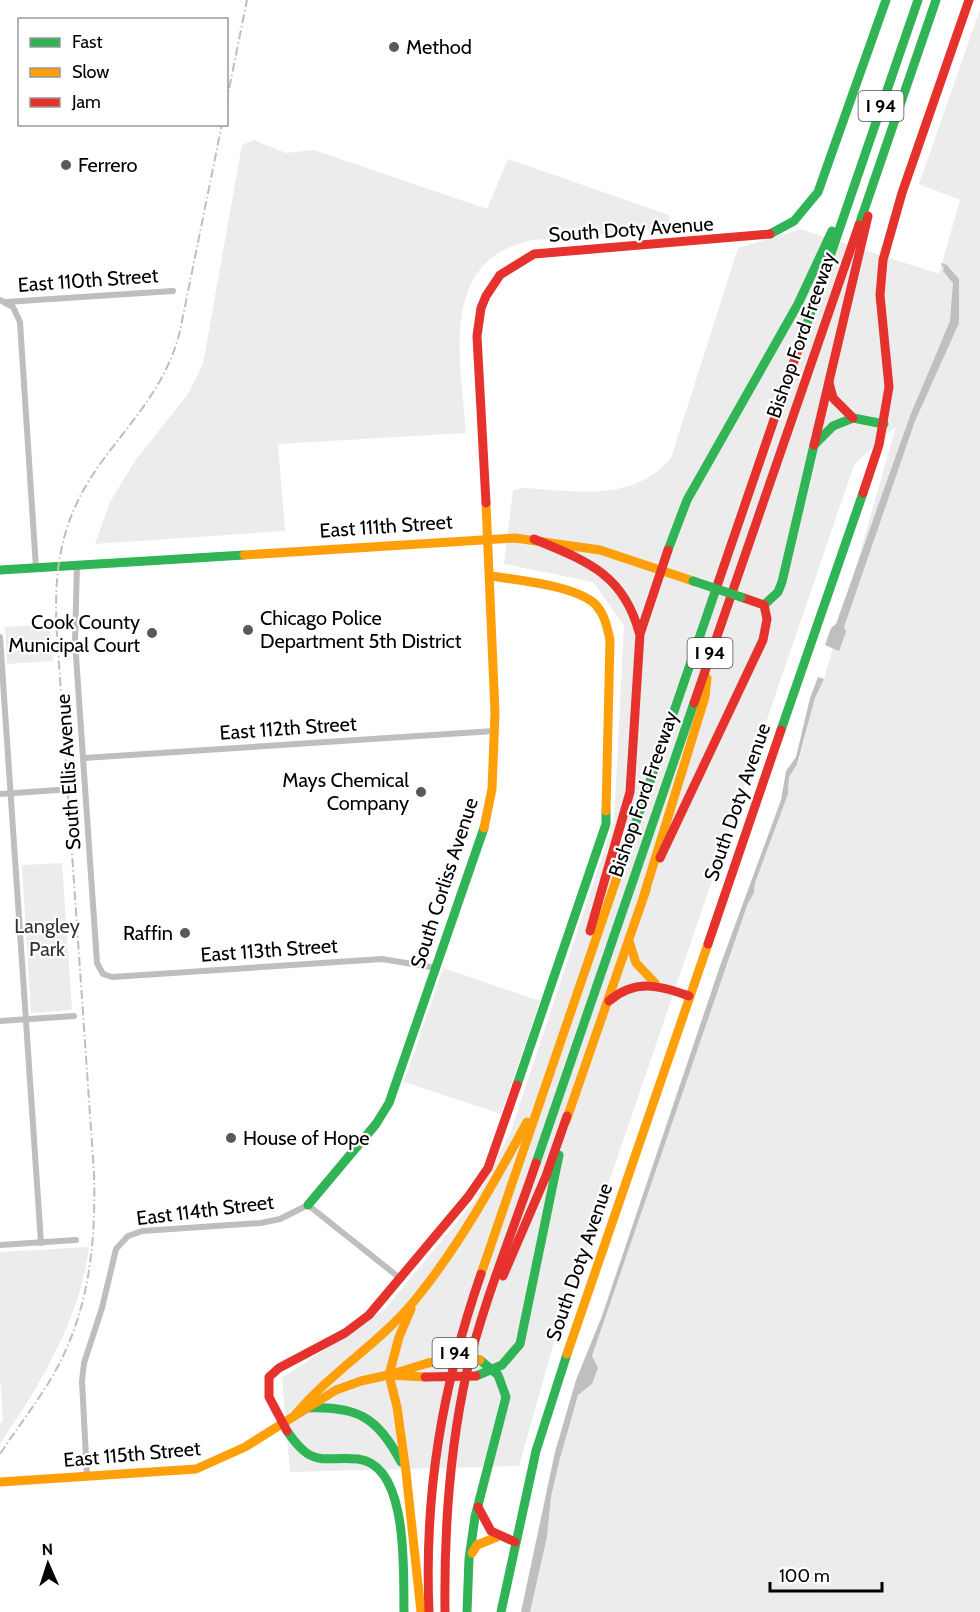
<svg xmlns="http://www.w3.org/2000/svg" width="980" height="1612" font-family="Cabin,sans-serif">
<rect width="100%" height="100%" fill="#fff"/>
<g fill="#ececec">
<path d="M980,9v1603h-450l17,-75 4,-40 8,-35 19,-67 14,-11v-28l156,-453 6,-10 1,-10 33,-89 1,-17 9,-12 17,-67 9,-19 72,-253 -42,39 -301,881 -34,120 -229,6 -8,-94 103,-69 91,-110 35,-68 103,-310 10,-195 -31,-44 -89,-18 9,-74 10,-2c53,3 110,15 148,-30l67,-210 63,-19 138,45 21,-74 -41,-16z"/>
<path d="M254,140l32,13 28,-3 173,59 21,-50 161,56 1,13 -137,12c-96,19 -72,120 -67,193l-188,11 7,87 -190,13 15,-42 25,-41 53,-67 15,-30 39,-219z"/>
<polygon points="50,624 53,661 7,664 5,627"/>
<polygon points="62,863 72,1010 31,1013 22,865"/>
<polygon points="443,968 540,1001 501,1114 404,1082"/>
<path d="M89,1247c-9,73 -49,137 -89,197v-20l3,-4 -3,-43v-125z"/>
</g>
<g fill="#bfbfbf">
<polygon points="945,263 959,279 959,323 915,421 844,627 846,632 839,651 825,645 831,628 836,624 910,416 950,321 953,283 943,271"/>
<polygon points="818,677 824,679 815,698 797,765 789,777 788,794 755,883 754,893 748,903 592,1356 598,1368 592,1384 578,1395 559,1462 551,1497 547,1537 530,1612 521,1612 555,1452 576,1380 602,1316 720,966 781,800 786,771 796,757 810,698"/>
</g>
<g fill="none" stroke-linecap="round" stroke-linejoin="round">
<polyline stroke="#bfbfbf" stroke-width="2" points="942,264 946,269"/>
<g stroke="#bebebe" stroke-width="6">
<polyline points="0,300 13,307 20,322 36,568"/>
<polyline points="6,302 173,291"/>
<polyline points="77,565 75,641 97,963 103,974 112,977 382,959 437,968"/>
<polyline points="0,637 41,1243"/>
<polyline points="84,758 494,731"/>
<polyline points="0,794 58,790"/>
<polyline points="0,1021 74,1016"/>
<polyline points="0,1245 76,1240"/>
<polyline points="87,1477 82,1381 84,1363 102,1308 116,1249 128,1236 142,1231 261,1223 280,1219 308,1205 401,1279"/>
</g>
<g stroke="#30b455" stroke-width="9">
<polyline points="859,225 936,0"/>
<polyline points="770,234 794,221 818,192 886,0"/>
<polyline points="802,338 918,0"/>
<polyline points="668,550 687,500 798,304 832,231"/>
<polyline points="0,570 244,555"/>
<polyline points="764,605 778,592 782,582 814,445 833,426 853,418 884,424"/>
<polyline points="781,730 863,493"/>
<polyline points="625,854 716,589"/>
<polyline points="517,1085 606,824 606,811"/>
<polyline points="536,1163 694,703"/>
<polyline points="308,1205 376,1124 389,1103 484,828"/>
<polyline points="476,1376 502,1365 520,1344 559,1155"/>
<path d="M305,1408c52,-2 72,8 96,54"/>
<path d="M287,1431c26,38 34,25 71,28 52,6 45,117 46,153"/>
<polyline points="467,1612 469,1559 475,1517 506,1397 498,1375 480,1360"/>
<polyline points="501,1612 536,1451 567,1354"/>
</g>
<g stroke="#ff9f0a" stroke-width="9">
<polyline points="244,555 515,538 600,550 693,581"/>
<path d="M491,576c27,4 86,10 105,29 9,10 11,22 14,35l-4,171"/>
<polyline points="484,828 492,789 495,713 486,503"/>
<polyline points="644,895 705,697 707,678"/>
<polyline points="629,941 636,963 655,983"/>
<polyline points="566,1121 646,890"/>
<polyline points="481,1274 625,854"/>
<polyline points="411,1309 399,1337 389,1375 397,1407 406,1472 421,1612"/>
<polyline points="567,1354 708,944"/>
<polyline points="389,1375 428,1363"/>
<path d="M296,1414c35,-42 84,-71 119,-114 44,-54 79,-117 112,-178"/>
<polyline points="0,1482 196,1469 245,1447 336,1390 361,1381 388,1375 425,1377"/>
<polyline points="472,1553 477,1545 497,1537"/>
</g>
<g stroke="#e5322d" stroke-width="9">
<polyline points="829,383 833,398 853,418"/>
<polyline points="814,445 868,216"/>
<polyline points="863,493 879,445 889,387 880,295 883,260 902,193 969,0"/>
<polyline points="486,503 477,336 481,308 486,296 500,275 534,254 770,234"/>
<path d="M534,539c52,22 89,34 105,93"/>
<polyline points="716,589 802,338"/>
<polyline points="741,597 764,605"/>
<polyline points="694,703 859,225"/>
<polyline points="660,858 763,640 767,619 764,605"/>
<polyline points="590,931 630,792 640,634 668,550"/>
<polyline points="708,944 781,730"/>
<path d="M609,1001c26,-22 50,-16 80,-5"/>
<polyline points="503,1276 546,1176 567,1116"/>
<polyline points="287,1431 269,1397 269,1377 279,1368 345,1333 369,1315 468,1197 488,1168 517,1085"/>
<polyline points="478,1507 491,1531 515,1542"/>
<path d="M429,1612c-5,-120 13,-225 52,-338"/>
<path d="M445,1612c-1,-81 4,-161 22,-241 17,-71 46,-140 69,-208"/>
</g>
<g stroke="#bebebe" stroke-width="2" stroke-dasharray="9 3 1.5 3" stroke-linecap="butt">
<polyline points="226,104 247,0"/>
<path d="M0,1454c17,-26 36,-50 52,-77 37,-64 44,-131 42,-204l-37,-538c-4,-69 4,-118 46,-175 31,-42 64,-76 77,-129l42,-207"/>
</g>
<polyline stroke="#30b455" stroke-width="9" points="693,581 741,597"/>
<polyline stroke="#ff9f0a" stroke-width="9" points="428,1363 467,1357 480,1360"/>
<polyline stroke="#e5322d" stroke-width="9" points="425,1377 476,1376"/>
</g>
<g fill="#595959" stroke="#fff" stroke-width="2">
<circle cx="394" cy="47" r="6"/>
<circle cx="66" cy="165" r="6"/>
<circle cx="248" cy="630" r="6"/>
<circle cx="152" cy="633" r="6"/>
<circle cx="421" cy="792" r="6"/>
<circle cx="185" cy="933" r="6"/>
<circle cx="231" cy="1138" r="6"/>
</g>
<g text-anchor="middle" stroke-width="4.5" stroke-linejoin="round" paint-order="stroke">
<g fill="#fff" stroke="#4c4c4c" stroke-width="1.5">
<rect x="858.5" y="91" width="45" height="30" rx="4.5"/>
<rect x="687.5" y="638" width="45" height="30" rx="4.5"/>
<rect x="432.5" y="1338" width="45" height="30" rx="4.5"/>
</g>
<g font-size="18" font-weight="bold" fill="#000">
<text x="881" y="112">I 94</text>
<text x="710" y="659">I 94</text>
<text x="455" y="1359">I 94</text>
</g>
<g font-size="20" fill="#000" stroke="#fff" text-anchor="start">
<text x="406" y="54">Method</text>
<text x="78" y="172">Ferrero</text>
<text x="260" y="625">Chicago Police<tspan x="260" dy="23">Department 5th District</tspan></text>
<text x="140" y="629" text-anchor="end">Cook County<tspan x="140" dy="23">Municipal Court</tspan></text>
<text x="409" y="787" text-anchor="end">Mays Chemical<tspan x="409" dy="23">Company</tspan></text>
<text x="173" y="940" text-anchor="end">Raffin</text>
<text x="243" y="1145">House of Hope</text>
</g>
<g font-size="20" fill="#000" stroke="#fff">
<text transform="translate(631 229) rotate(-4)" y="7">South Doty Avenue</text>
<text transform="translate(88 280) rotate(-4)" y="7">East 110th Street</text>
<text transform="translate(801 335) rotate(-71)" y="7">Bishop Ford Freeway</text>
<text transform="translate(386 526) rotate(-4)" y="7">East 111th Street</text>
<text transform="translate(288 728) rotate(-4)" y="7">East 112th Street</text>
<text transform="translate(68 772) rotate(-94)" y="7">South Ellis Avenue</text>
<text transform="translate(643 794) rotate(-71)" y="7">Bishop Ford Freeway</text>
<text transform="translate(737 802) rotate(-71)" y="7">South Doty Avenue</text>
<text transform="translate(444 883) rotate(-72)" y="7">South Corliss Avenue</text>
<text transform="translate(269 950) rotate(-4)" y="7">East 113th Street</text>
<text transform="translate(205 1210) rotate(-7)" y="7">East 114th Street</text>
<text transform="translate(579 1262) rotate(-71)" y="7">South Doty Avenue</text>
<text transform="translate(132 1454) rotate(-5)" y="7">East 115th Street</text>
</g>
<g font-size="20" fill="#333" stroke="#fff">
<text x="47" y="933">Langley<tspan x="47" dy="23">Park</tspan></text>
</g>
</g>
<rect x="18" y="18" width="210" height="108" fill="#ffffff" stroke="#999999" stroke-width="1.5"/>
<rect x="30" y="38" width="30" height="9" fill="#30b455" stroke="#999999" stroke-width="1.5"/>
<text x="72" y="48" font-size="18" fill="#000000">Fast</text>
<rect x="30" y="68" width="30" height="9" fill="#ff9f0a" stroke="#999999" stroke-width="1.5"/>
<text x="72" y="78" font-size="18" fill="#000000">Slow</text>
<rect x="30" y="98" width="30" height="9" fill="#e5322d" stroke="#999999" stroke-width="1.5"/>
<text x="72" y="108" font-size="18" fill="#000000">Jam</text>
<g transform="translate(48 1564) rotate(357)" stroke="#ffffff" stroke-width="4.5" paint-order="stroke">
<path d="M0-4.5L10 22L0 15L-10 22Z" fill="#000000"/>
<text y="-9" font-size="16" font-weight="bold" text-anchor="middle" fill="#000000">N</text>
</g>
<path d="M770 1582v9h112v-9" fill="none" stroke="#000000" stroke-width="3"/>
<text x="779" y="1582" font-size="18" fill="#000000" stroke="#ffffff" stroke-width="4.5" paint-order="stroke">100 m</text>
</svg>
